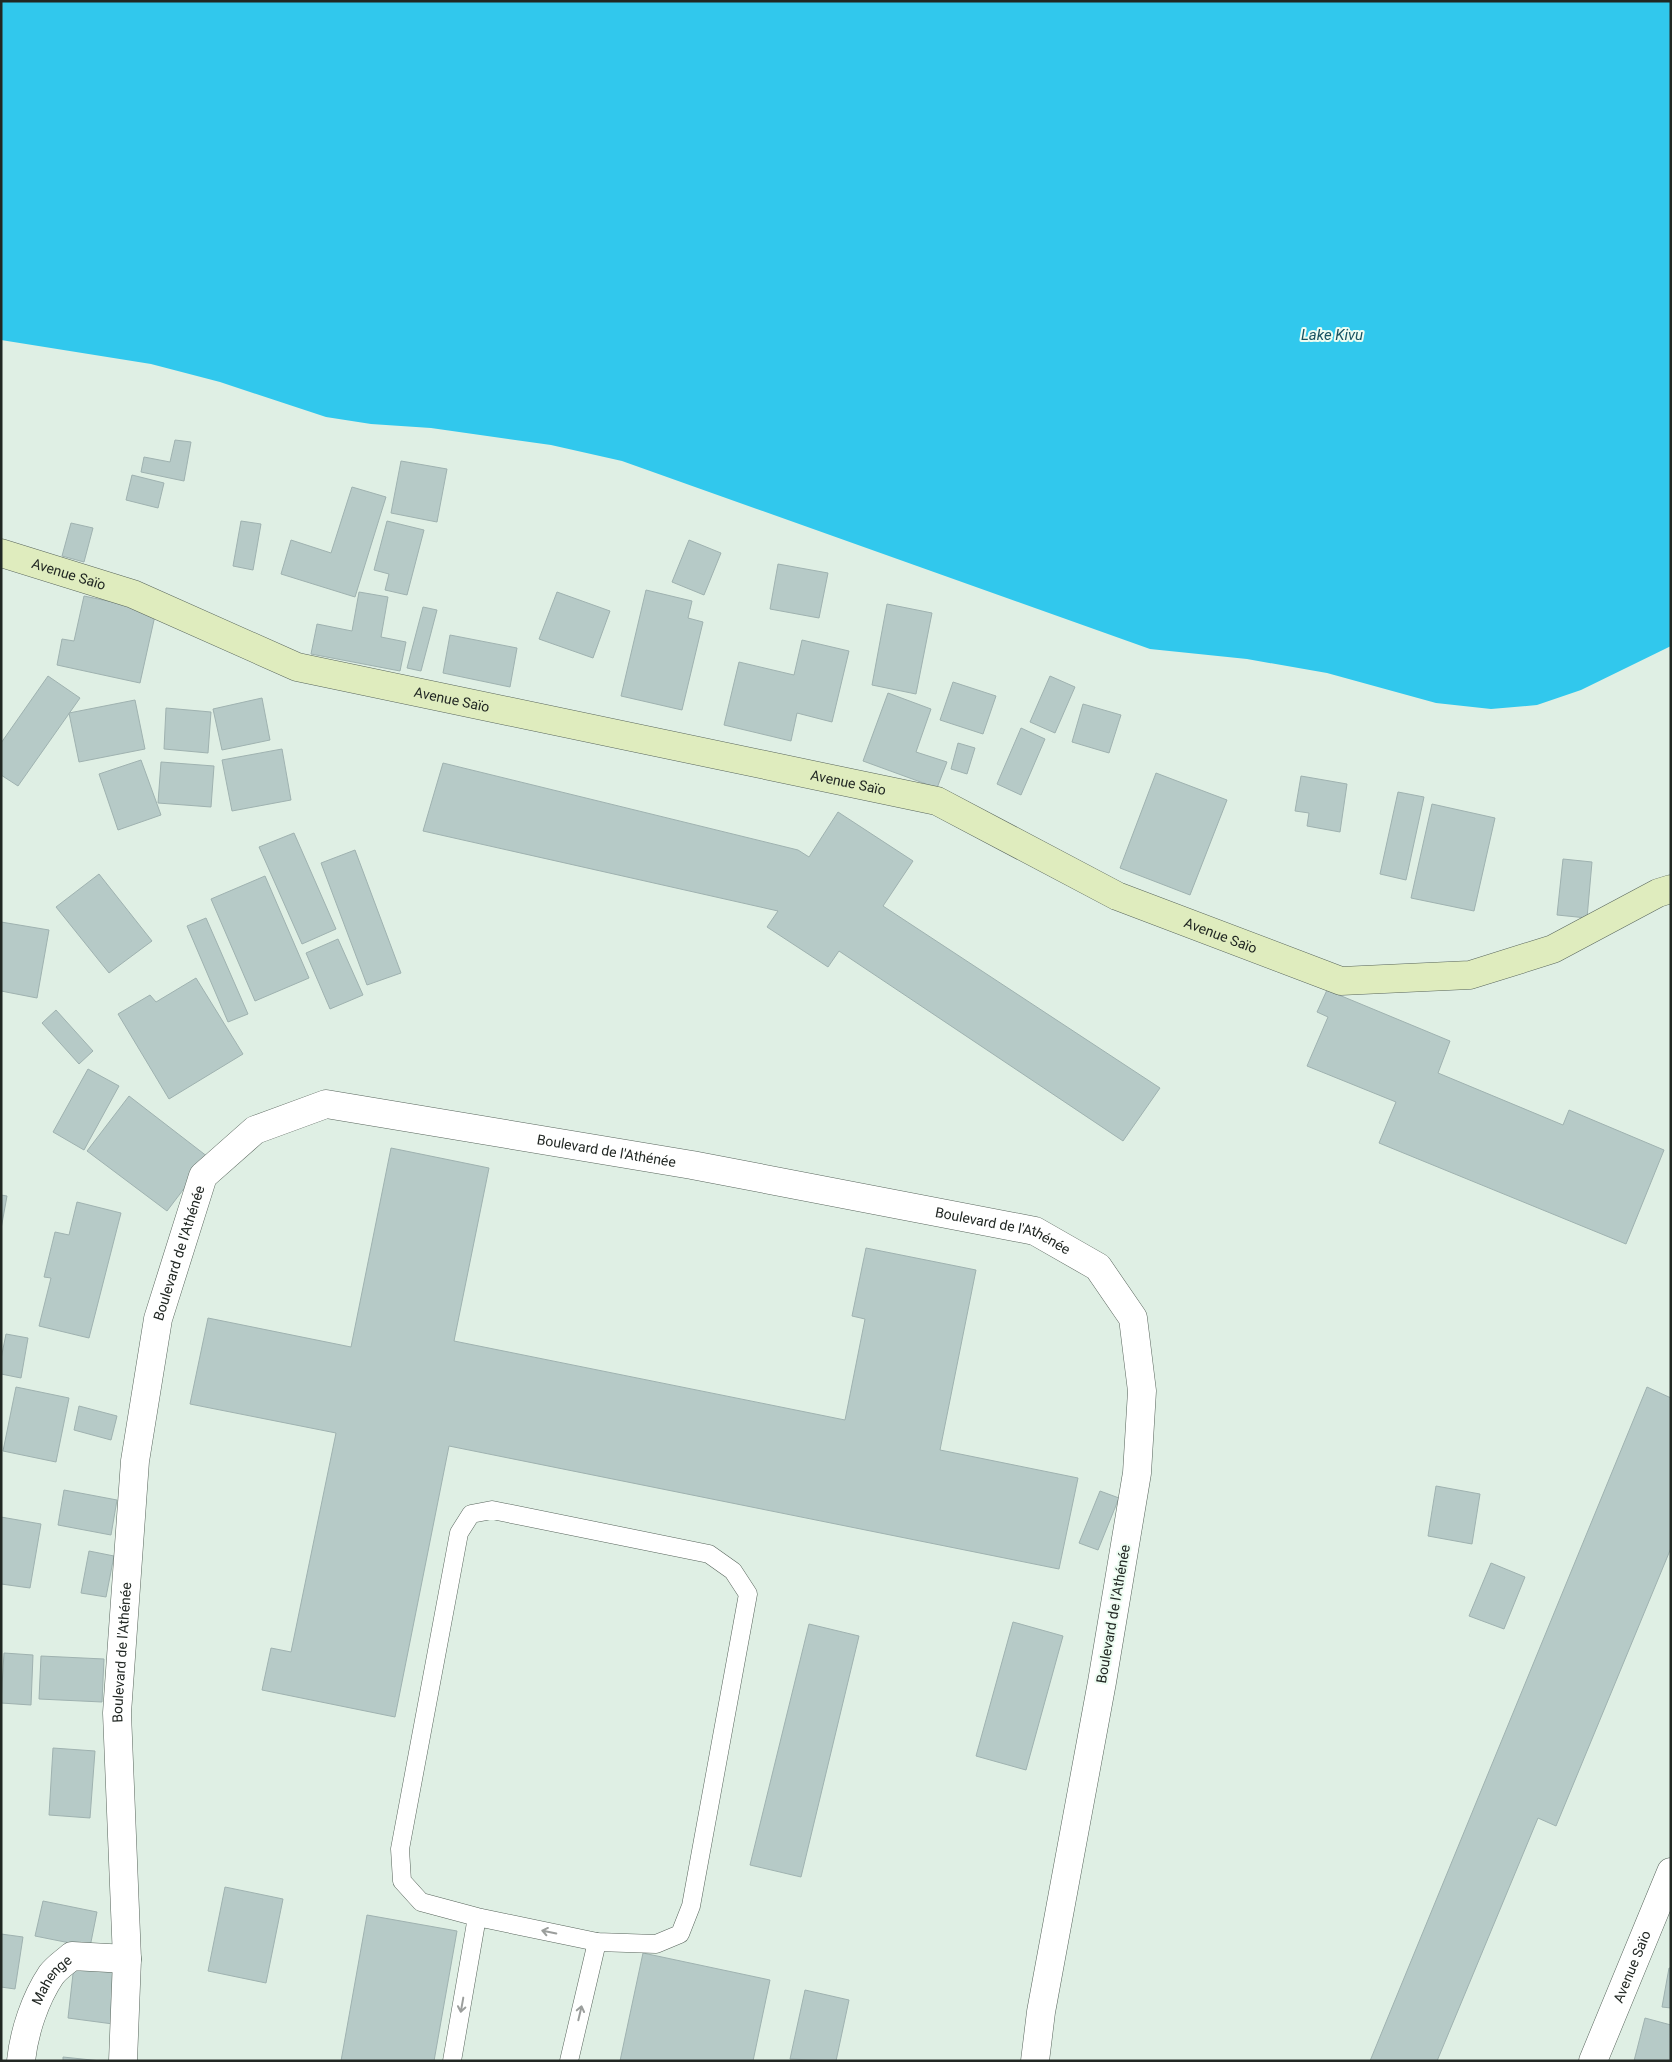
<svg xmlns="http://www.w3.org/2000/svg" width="1672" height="2062" font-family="Roboto,sans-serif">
<rect width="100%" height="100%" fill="#dfefe4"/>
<polygon fill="#31c8ed" points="1,1 1671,1 1671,646 1581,690 1537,705 1491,709 1436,703 1327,673 1247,659 1150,649 622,461 551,445 431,428 371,424 326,417 220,382 151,364 1,340"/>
<g fill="#b6cac7" stroke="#9fb2b0">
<polygon points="175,440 191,442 184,481 141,472 144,457 170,462"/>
<polygon points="401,461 447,469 437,522 391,513"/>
<polygon points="132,475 164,483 158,508 126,500"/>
<polygon points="352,487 386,497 355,597 281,574 291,540 331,553"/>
<polygon points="241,521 261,524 253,570 233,566"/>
<polygon points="387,521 424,530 407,595 385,590 389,574 374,570"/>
<polygon points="71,523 93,528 84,562 62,556"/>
<polygon points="689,540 721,553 704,595 672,582"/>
<polygon points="778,564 828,573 819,618 770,609"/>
<polygon points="646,590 692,601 688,618 703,622 682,710 621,696"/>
<polygon points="359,592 388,597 381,637 406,642 400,671 311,654 317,624 352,631"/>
<polygon points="557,592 610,611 593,658 539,639"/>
<polygon points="84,596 156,611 140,683 57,665 62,639 74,641"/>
<polygon points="887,604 932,613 916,694 872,685"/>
<polygon points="423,607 437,610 421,671 407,668"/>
<polygon points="450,635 517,648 510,687 443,673"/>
<polygon points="802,640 849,651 832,722 797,713 791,741 724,725 739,662 794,675"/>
<polygon points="48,676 80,698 18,786 1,775 1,743"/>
<polygon points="1050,676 1075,687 1055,733 1030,722"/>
<polygon points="953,682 996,696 983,734 940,720"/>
<polygon points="888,693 931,709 916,752 947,762 937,788 863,761"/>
<polygon points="262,698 270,740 222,750 213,709"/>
<polygon points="135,700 145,749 79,762 69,713"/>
<polygon points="1083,704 1121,715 1109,753 1072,742"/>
<polygon points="166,708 211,712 208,753 164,749"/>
<polygon points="1021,728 1045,739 1021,795 997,784"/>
<polygon points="958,743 975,748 967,774 951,769"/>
<polygon points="282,749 291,800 232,811 222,760"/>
<polygon points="141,760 161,815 118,830 99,774"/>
<polygon points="161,762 214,766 211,807 158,803"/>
<polygon points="443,763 798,850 809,857 838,812 913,861 883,906 1160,1088 1123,1141 839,951 828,967 767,927 778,911 423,831"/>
<polygon points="1156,773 1227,800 1190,895 1120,868"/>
<polygon points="1301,776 1347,784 1340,832 1307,826 1309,813 1295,811"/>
<polygon points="1398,792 1424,797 1406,880 1380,874"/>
<polygon points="1432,804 1495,818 1474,911 1411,898"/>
<polygon points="294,833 336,929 302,944 259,847"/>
<polygon points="355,850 401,973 367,985 321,863"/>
<polygon points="1563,859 1592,862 1587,918 1557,915"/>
<polygon points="99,874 152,941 109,973 56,907"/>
<polygon points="265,876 309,978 255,1001 211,899"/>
<polygon points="206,918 248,1014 228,1022 187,926"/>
<polygon points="1,922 49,930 37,998 1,991"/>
<polygon points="338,939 363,995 330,1009 306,953"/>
<polygon points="196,978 243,1054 169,1099 118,1014 150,995 156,1002"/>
<polygon points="1327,990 1450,1041 1438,1073 1563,1125 1569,1110 1664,1150 1626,1244 1379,1143 1396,1102 1307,1066 1328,1017 1317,1012"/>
<polygon points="56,1010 93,1051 79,1064 42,1023"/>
<polygon points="88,1069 119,1086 84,1150 53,1132"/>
<polygon points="129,1096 208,1157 167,1211 87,1151"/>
<polygon points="391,1148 489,1168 454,1341 845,1420 865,1319 852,1316 866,1248 976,1270 940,1450 1078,1478 1059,1569 449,1446 395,1717 262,1690 271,1648 291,1652 336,1433 190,1404 208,1318 351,1347"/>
<polygon points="1,1195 7,1196 1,1229"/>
<polygon points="77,1202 121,1213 89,1338 39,1326 51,1278 44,1277 55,1232 69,1235"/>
<polygon points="6,1334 28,1338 21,1378 1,1374 1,1359"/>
<polygon points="16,1387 69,1398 56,1462 3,1451"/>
<polygon points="1647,1387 1671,1398 1671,1548 1556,1826 1538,1818 1437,2061 1370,2061"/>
<polygon points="79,1406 117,1416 111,1440 74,1430"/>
<polygon points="1436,1486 1480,1494 1472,1544 1428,1536"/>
<polygon points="64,1490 117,1500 111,1535 58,1525"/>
<polygon points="1100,1491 1119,1498 1098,1550 1079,1543"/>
<polygon points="1,1517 41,1524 30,1588 1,1584"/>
<polygon points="89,1551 114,1556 106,1597 81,1593"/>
<polygon points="1491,1563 1525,1577 1504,1629 1469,1616"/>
<polygon points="1013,1622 1063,1636 1026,1770 976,1756"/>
<polygon points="809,1624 859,1636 801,1877 750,1865"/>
<polygon points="4,1653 33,1655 31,1705 1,1703"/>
<polygon points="41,1656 104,1659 102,1702 39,1699"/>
<polygon points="53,1748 95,1751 90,1818 49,1815"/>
<polygon points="225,1887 283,1899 266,1983 208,1971"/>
<polygon points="43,1901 97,1912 90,1947 35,1936"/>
<polygon points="367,1915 457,1931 434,2061 341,2061"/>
<polygon points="1,1934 23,1937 15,1989 1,1987"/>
<polygon points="643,1953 770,1980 753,2061 620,2061"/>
<polygon points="74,1965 120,1971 113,2024 68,2018"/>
<polygon points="1669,1968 1671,1968 1671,2008 1662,2007"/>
<polygon points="805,1990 849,2000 836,2061 790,2059"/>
<polygon points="1645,2018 1671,2025 1671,2061 1634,2061"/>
<polygon points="63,2057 101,2061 63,2061"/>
</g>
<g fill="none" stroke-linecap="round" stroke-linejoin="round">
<g stroke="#58655c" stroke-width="19">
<g id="lane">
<polyline points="452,2061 477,1917 597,1942 656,1944 680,1934 691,1906 748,1594 733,1571 709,1554 492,1510 471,1514 459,1533 400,1849 402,1881 421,1902 477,1917"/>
<polyline points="569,2061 597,1942"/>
</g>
</g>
<g stroke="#58655c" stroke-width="29">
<g id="street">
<path id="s1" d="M21,2061c3,-29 14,-62 30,-86 5,-7 14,-13 21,-19l55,3"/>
<path id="s2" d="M123,2061l4,-102 -10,-246 18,-252 23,-142 45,-143 52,-46 71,-26 366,61 343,66 63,36 35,51 9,73 -5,82 -35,209 -61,330 -6,49"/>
<path id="s3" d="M1593,2061l78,-189"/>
</g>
</g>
<g stroke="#58655c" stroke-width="29">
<g id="secondary">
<path id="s4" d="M1,553l132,41 164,73 640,134 180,95 224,85 129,-6 83,-26 105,-56 13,-4"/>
</g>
</g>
<use href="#lane" stroke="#fff" stroke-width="18"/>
<use href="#street" stroke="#fff" stroke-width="28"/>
<use href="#secondary" stroke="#dfecbe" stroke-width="28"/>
</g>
<defs><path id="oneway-shaft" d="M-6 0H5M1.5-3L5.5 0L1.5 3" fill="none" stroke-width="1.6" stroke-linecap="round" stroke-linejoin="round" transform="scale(1.25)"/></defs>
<g stroke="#9b9e9c">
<use href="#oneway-shaft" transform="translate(549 1932) rotate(-168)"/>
<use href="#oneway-shaft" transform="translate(462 2005) rotate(100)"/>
<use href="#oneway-shaft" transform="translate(580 2013) rotate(-77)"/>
</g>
<g text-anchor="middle" stroke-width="4" stroke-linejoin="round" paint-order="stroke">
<g font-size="14" fill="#212723" stroke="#ecfcf1">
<text dy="5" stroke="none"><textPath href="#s4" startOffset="71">Avenue Saïo</textPath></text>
<text dy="5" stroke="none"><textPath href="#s4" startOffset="476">Avenue Saïo</textPath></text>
<text dy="5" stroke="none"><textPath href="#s4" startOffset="881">Avenue Saïo</textPath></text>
<text dy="5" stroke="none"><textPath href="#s4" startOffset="1286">Avenue Saïo</textPath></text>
<text dy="5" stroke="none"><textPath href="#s2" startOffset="1324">Boulevard de l'Athénée</textPath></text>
<text dy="5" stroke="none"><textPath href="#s2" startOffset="1729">Boulevard de l'Athénée</textPath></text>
<text dy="5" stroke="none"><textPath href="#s2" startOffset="814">Boulevard de l'Athénée</textPath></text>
<text transform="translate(1113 1614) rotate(-80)" y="5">Boulevard de l'Athénée</text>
<text dy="5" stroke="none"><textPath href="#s2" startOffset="409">Boulevard de l'Athénée</textPath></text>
<text dy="5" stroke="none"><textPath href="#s3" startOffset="102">Avenue Saïo</textPath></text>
<text dy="5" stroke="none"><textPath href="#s1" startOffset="88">Mahenge</textPath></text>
</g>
<g font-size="15" font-style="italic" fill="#185362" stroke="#ecfcf1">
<text x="1332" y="340">Lake Kivu</text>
</g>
</g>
<rect width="1672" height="2062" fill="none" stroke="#212723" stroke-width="5"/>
</svg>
